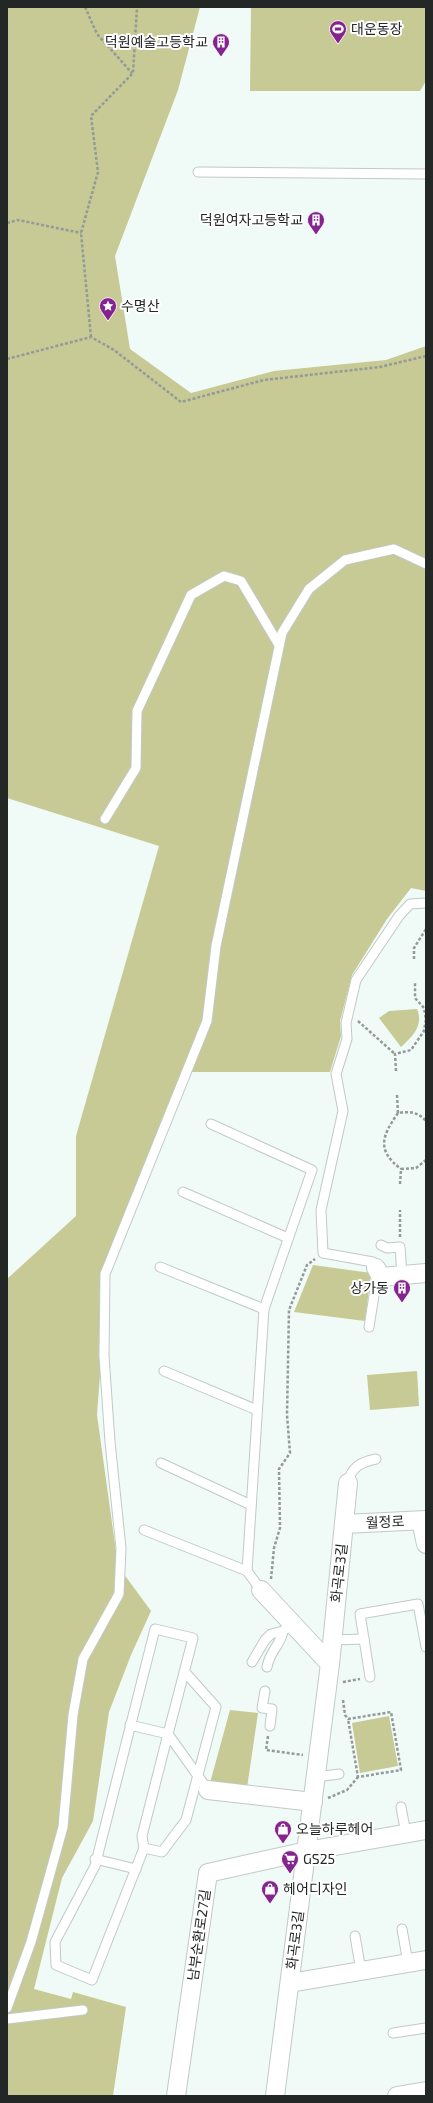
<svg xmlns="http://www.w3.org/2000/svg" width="433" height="2103" font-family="'Exo 2','Noto Sans KR',sans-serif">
<rect width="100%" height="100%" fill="#f0faf6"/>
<g fill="#c7ca95">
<polygon points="7,7 200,7 178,90 115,256 130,349 191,393 274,371 386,360 426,346 426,891 411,888 387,919 352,975 340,1021 341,1036 330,1072 183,1072 108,1268 97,1415 118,1566 151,1611 131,1655 109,1712 93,1821 62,1878 34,1989 71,1999 73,1992 126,2007 113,2096 7,2096 7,1279 76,1216 76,1136 159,846 7,798"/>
<polygon points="251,7 426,7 426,81 420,91 250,91"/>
<path d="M417,1009c7,17 -5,28 -16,38l-22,-29 10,-7z"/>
<polygon points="313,1265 371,1273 365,1321 294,1312"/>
<polygon points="417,1371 419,1406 370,1410 367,1375"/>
<polygon points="230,1710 258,1713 247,1788 210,1783"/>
<polygon points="389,1716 398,1766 360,1773 352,1723"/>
</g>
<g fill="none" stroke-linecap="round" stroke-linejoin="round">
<g stroke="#c0cac6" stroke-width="11">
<g id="service">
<polyline points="198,172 426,174"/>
<polyline points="105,819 136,768 137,711 191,595 224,576 241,581 279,645"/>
<polyline points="211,1124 312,1170 264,1309 247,1571 261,1590"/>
<polyline points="183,1192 288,1238"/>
<polyline points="381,1245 387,1248 400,1247 402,1275"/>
<polyline points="160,1267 264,1309"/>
<polyline points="376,1268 373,1262 323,1253 321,1210 343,1111 336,1074 347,1039 346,1023 356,980 399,916 410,904 426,903"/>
<polyline points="369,1327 375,1289 381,1277"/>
<polyline points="164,1371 257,1410"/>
<polyline points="161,1463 251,1505"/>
<path d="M348,1483c3,-16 13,-21 28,-24"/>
<polyline points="144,1530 247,1571"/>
<polyline points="364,1639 370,1677"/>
<polyline points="333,1640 364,1639 360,1614 418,1604 426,1647"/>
<polyline points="252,1662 265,1640 271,1634 283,1631 292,1623"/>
<path d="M267,1667c3,-17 14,-22 16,-36"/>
<polyline points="184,1671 216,1707 186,1820 162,1852 144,1848 92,1980 56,1965 55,1942 95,1866 155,1629 193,1638 168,1734 208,1790"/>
<polyline points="265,1691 262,1708 272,1709 270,1726"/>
<polyline points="130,1725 168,1734 142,1836 144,1848"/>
<polyline points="316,1777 339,1774"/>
<polyline points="401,1807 406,1834"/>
<polyline points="95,1859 136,1869"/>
<polyline points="402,1929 408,1963"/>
<polyline points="355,1936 361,1971"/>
<polyline points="7,2008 31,1942 63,1827 73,1715 83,1659 119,1594 121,1548 110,1442 104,1356 105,1274 207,1021 216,946 282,633 309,589 345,560 394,549 426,564"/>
<polyline points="7,2019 83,2010"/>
<polyline points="393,2033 426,2028"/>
</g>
</g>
<g stroke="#c0cac6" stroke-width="20">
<g id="minor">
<polyline points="376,1268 381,1277 426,1273"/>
<polyline points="421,1521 426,1544"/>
<polyline points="344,1524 426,1520"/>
<polyline points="261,1590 330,1664"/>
<polyline points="208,1790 313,1802"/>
<polyline points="290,1983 426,1960"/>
<polyline points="176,2096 208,1873 307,1851 426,1830"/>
<polyline points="275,2096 330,1664 348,1483"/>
<polyline points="397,2096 426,2091"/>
</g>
</g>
<g stroke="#939a97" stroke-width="2.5" stroke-dasharray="3 2" stroke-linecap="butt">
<polyline points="85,7 97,34 132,73"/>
<polyline points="7,223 18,220 81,233"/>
<polyline points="91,337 81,233 98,172 91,116 133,73 137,7"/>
<polyline points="7,359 91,337 114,350 181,402 264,380 380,367 426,356"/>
<polyline points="414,959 414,948 426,929"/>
<polyline points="358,1021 395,1054"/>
<polyline points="396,1071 395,1054 411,1050 424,1031 426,1019 424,1008 415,998 415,983"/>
<path d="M397,1095l1,18c11,-2 20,-1 28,8"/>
<path d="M398,1113c-16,23 -22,37 3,56"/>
<polyline points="400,1184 401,1169 416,1168 426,1160"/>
<polyline points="400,1237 400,1210"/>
<polyline points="271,1579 274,1548 280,1528 279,1469 290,1453 287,1415 289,1310 307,1265 315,1259"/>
<polyline points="343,1682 360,1679"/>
<polyline points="343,1700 345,1715 348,1719 391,1712 401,1770 358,1777 348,1719"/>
<polyline points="268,1736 266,1750 303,1755"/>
<polyline points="328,1798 347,1790 358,1777"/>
</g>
<use href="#service" stroke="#fff" stroke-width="9"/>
<use href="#minor" stroke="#fff" stroke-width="18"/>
</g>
<defs>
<g id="stadium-pin" transform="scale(0.9)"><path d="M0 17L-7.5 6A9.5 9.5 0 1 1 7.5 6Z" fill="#85248e" stroke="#fff"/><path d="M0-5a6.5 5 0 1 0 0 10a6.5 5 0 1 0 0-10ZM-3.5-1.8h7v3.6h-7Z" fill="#fff"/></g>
<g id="building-pin" transform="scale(0.9)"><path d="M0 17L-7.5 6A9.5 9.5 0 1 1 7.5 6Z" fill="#85248e" stroke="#fff"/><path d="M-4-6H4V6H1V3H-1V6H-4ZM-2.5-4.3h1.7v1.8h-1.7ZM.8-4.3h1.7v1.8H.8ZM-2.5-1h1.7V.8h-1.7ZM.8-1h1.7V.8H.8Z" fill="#fff"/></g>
<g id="sight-pin" transform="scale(0.9)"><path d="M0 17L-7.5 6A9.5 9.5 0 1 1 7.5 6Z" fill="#85248e" stroke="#fff"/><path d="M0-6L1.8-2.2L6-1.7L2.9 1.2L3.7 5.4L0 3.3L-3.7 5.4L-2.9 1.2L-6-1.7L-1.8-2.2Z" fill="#fff"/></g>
<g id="shop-pin" transform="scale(0.9)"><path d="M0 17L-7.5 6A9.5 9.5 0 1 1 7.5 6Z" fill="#85248e" stroke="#fff"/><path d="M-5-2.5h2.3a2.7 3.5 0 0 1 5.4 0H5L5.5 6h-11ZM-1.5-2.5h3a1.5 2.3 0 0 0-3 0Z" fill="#fff"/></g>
<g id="supermarket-pin" transform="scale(0.9)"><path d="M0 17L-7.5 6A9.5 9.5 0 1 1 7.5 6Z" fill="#85248e" stroke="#fff"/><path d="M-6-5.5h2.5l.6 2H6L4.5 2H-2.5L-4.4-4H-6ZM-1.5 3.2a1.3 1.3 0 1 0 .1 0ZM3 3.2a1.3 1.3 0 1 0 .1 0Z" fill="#fff"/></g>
</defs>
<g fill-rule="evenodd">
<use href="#stadium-pin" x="338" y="29"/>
<use href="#building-pin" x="221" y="42"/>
<use href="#building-pin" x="316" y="220"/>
<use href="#sight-pin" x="108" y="306"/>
<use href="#building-pin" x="402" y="1288"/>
<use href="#shop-pin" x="283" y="1829"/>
<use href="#supermarket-pin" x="290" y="1859"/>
<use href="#shop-pin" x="270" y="1889"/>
</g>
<g text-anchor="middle" stroke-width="4" stroke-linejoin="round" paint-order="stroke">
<g font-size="14" fill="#232725" stroke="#fff" text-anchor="start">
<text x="351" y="34">대운동장</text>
<text x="208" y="47" text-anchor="end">덕원예술고등학교</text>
<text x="303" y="225" text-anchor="end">덕원여자고등학교</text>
<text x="121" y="311">수명산</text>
<text x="389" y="1293" text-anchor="end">상가동</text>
<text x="296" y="1834">오늘하루헤어</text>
<text x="303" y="1864">GS25</text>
<text x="283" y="1894">헤어디자인</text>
</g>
<g font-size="14" fill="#232725" stroke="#fff">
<text transform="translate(385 1522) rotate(-3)" y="5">월정로</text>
<text transform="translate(339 1573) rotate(-84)" y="5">화곡로3길</text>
<text transform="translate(199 1935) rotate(-82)" y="5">남부순환로27길</text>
<text transform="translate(295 1940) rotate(-83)" y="5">화곡로3길</text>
</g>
</g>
<rect width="433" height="2103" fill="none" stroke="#232725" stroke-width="16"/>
</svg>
